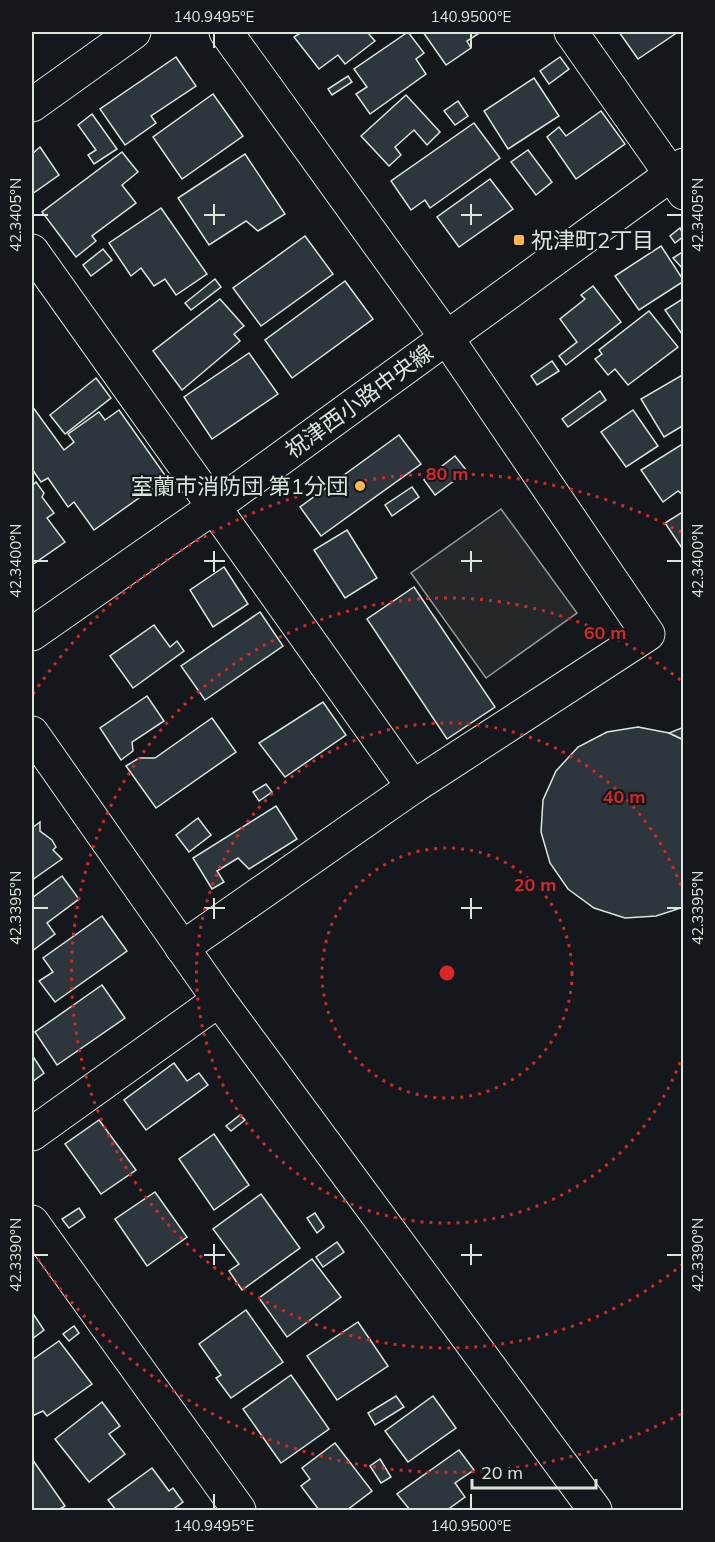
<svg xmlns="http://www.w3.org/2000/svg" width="715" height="1542" font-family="Mulish,'Noto Sans JP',sans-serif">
<rect width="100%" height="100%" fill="#14181c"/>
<polygon fill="#24282b" stroke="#939e99" stroke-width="1.5" points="501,509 577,613 486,678 411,573"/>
<g fill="#2c363c" stroke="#d8e6dc" stroke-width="1.5">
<polygon points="302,32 367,32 375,41 345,64 338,55 319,69 294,37"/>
<polygon points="408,32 424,53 416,59 426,74 370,114 356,94 367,87 354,69"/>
<polygon points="423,32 481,32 467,41 471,48 446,65"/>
<polygon points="619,32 678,32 638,59"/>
<polygon points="176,57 196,86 151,116 156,123 125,145 100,109"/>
<polygon points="560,57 569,69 549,84 540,71"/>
<polygon points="348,76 352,82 332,95 328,89"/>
<polygon points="534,78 559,116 508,149 484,111"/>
<polygon points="213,94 243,136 182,179 153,137"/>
<polygon points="406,95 440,132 427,145 414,130 395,147 401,155 389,166 361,136"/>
<polygon points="458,101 468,116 455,125 444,111"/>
<polygon points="601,111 625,144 576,179 547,137 559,127 566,136"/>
<polygon points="92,114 117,149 94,164 88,155 96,150 78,125"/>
<polygon points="474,123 500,158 430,208 425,200 411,210 391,181"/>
<polygon points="40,147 59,175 32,194 32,154"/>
<polygon points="528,150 552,182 536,195 511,162"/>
<polygon points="122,152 138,172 122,185 136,203 92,236 96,241 76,257 42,212"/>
<polygon points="245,154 285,214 258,231 246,221 209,245 178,198"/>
<polygon points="490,179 513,209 459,247 437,217"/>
<polygon points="161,208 207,274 176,295 165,279 154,286 141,268 131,276 109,243"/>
<polygon points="680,228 684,236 675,243 670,236"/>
<polygon points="305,236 333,274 261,326 233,288"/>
<polygon points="661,246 684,281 639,310 615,276"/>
<polygon points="103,249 112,260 91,276 83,265"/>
<polygon points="684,251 684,270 673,258"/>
<polygon points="215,279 221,287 191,310 185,303"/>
<polygon points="345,281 373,319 292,378 265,340"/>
<polygon points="593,286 621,322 566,365 559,356 577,342 560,319 585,299 581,295"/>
<polygon points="684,298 684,337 665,310"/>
<polygon points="220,299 244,326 234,334 240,341 182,390 153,351"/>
<polygon points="649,311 678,347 628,385 615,369 608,375 595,359 602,354 599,350"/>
<polygon points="249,353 278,394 212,439 184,397"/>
<polygon points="552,361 559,371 537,385 531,376"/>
<polygon points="684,374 684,425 664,437 641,399"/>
<polygon points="96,378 111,398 65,434 50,415"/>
<polygon points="600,391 606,400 568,427 562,419"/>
<polygon points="32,406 64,450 74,442 68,434 99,412 105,420 119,410 167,478 94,530 74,502 68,507 48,478 41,482 32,469"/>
<polygon points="633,410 658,446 626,467 601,432"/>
<polygon points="399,435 421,464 321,536 300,507"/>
<polygon points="684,443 684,496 678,491 663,502 641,470"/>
<polygon points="455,456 467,471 435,495 424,480"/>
<polygon points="36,482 44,493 42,497 54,513 47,518 65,542 32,565 32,486"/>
<polygon points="412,487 419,497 392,516 385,505"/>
<polygon points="684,511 684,551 665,523"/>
<polygon points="347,530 377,578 345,598 314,550"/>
<polygon points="224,567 248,604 213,627 190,590"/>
<polygon points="414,587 495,707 447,739 367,619"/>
<polygon points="260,612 283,646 205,700 181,666"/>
<polygon points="154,625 170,647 177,641 184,651 133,688 110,656"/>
<polygon points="147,696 164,721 132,742 133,751 121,760 100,728"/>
<polygon points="323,702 346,735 285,777 259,743"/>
<polygon points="212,718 236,752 156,808 126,766 139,758 155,758"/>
<polygon points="638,727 669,733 684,740 684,907 656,916 625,918 594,908 568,889 550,863 541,832 543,800 556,771 578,747 607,732"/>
<polygon points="684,727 684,740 669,733"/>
<polygon points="266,784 272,792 259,801 253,792"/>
<polygon points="276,806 297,839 249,869 238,858 217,871 224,882 212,889 193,858"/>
<polygon points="198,818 211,835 189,852 176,835"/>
<polygon points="40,822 40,831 52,840 56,847 53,850 62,859 32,880 32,828"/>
<polygon points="62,876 79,899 47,923 55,934 32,951 32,898"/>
<polygon points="102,916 127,951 55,1002 39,981 53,972 43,958"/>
<polygon points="102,985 125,1018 57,1065 35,1032"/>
<polygon points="32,1055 44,1073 32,1082"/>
<polygon points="174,1063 187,1081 199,1073 208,1085 146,1130 124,1100"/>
<polygon points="240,1115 245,1120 231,1131 226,1126"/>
<polygon points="99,1120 136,1170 101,1194 65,1144"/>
<polygon points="214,1134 249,1185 214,1210 179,1159"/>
<polygon points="155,1192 187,1237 147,1266 115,1219"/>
<polygon points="261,1194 300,1248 242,1290 229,1271 239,1264 213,1229"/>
<polygon points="79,1208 85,1217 69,1228 62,1219"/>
<polygon points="315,1213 324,1227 317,1233 307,1218"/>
<polygon points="337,1242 344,1252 323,1267 316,1257"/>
<polygon points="312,1259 341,1297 287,1337 259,1298"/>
<polygon points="246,1310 283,1362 231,1398 216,1378 221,1375 199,1344"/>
<polygon points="32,1312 44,1330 32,1339"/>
<polygon points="358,1322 388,1366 337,1400 307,1356"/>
<polygon points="74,1326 79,1333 69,1341 63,1334"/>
<polygon points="59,1341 92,1384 47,1416 43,1411 32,1416 32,1360"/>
<polygon points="291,1375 329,1429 281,1463 243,1409"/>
<polygon points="396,1396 404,1407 375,1425 368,1413"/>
<polygon points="433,1396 456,1428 408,1462 385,1431"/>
<polygon points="102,1402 120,1426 109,1434 125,1454 89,1482 55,1439"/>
<polygon points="335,1443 372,1491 347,1510 319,1510 301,1486 310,1479 302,1468"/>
<polygon points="459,1450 474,1470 455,1483 465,1497 447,1510 410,1510 397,1494"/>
<polygon points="32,1459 65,1506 58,1510 32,1510"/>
<polygon points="380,1459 391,1477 381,1483 370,1466"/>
<polygon points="152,1468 169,1491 173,1488 183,1502 172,1510 116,1510 108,1500"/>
</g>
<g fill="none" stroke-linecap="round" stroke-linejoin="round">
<g stroke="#d8e6dc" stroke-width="35">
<g id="minor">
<polyline points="571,32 684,193"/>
<polyline points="32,105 134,32"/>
<polyline points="32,251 413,787"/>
<polyline points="32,733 219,1000 595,1510"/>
<polyline points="182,948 413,787 648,634 446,337 226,32"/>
<polyline points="32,1134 219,1000"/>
<polyline points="32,1222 239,1510"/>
</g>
</g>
<g stroke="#d8e6dc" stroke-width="35">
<polyline id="major" points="32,634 214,507 684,165"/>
</g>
<use href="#minor" stroke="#14181c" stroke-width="33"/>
<use href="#major" stroke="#14181c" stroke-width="33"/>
</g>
<path fill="none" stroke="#d8e6dc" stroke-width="2" d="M214,33v15M471,33v15M214,204v21M471,204v21M33,215h15M204,215h21M461,215h21M667,215h15M214,551v21M471,551v21M33,561h15M204,561h21M461,561h21M667,561h15M214,898v21M471,898v21M33,908h15M204,908h21M461,908h21M667,908h15M214,1244v21M471,1244v21M33,1255h15M204,1255h21M461,1255h21M667,1255h15M214,1494v15M471,1494v15"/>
<g fill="none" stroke="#d62828" stroke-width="3" stroke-dasharray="3 6">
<circle cx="447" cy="973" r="125"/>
<path d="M683 1054A250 250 0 1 1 683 892"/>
<path d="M683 1264A375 375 0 1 1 683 682"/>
<path d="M681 1414A499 499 0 0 1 33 1252M33 694A499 499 0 0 1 681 532"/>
</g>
<g fill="#ffb74d" stroke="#14181c" stroke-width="2">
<rect x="513" y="234" width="12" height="12" rx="3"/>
<circle cx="360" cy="486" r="6"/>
</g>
<g text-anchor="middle" stroke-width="4.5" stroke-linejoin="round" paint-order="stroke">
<g font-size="22" fill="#d8e6dc" stroke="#14181c" text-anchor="start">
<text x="531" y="248">祝津町2丁目</text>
<text x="348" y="494" text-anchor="end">室蘭市消防団 第1分団</text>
</g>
<g font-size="22" fill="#d8e6dc" stroke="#14181c">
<text transform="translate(359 401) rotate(-36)" y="8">祝津西小路中央線</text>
</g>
</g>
<circle cx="447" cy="973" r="9" fill="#d62828" stroke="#14181c" stroke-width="3"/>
<g font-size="18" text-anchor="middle" font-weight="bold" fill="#d62828" stroke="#14181c" stroke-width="4.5" stroke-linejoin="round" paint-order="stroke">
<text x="447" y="480">80 m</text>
<text x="605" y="639">60 m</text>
<text x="624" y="803">40 m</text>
<text x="535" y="891">20 m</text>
</g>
<rect width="715" height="1542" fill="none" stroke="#14181c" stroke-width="66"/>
<path d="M472 1479v9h124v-9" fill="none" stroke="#d8e6dc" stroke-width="3"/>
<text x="481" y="1479" font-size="18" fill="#d8e6dc" stroke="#14181c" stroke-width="4.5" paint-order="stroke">20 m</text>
<rect x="33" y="33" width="649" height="1476" fill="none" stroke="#d8e6dc" stroke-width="2"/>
<g font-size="15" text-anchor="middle" fill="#d8e6dc">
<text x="214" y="22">140.9495°E</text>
<text x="471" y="22">140.9500°E</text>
<text transform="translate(16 215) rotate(-90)" y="5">42.3405°N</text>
<text transform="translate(698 215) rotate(-90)" y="5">42.3405°N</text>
<text transform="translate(16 561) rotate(-90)" y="5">42.3400°N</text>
<text transform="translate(698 561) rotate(-90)" y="5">42.3400°N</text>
<text transform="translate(16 908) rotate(-90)" y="5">42.3395°N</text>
<text transform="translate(698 908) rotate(-90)" y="5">42.3395°N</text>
<text transform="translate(16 1255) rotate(-90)" y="5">42.3390°N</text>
<text transform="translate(698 1255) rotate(-90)" y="5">42.3390°N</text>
<text x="214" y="1531">140.9495°E</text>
<text x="471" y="1531">140.9500°E</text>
</g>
</svg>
